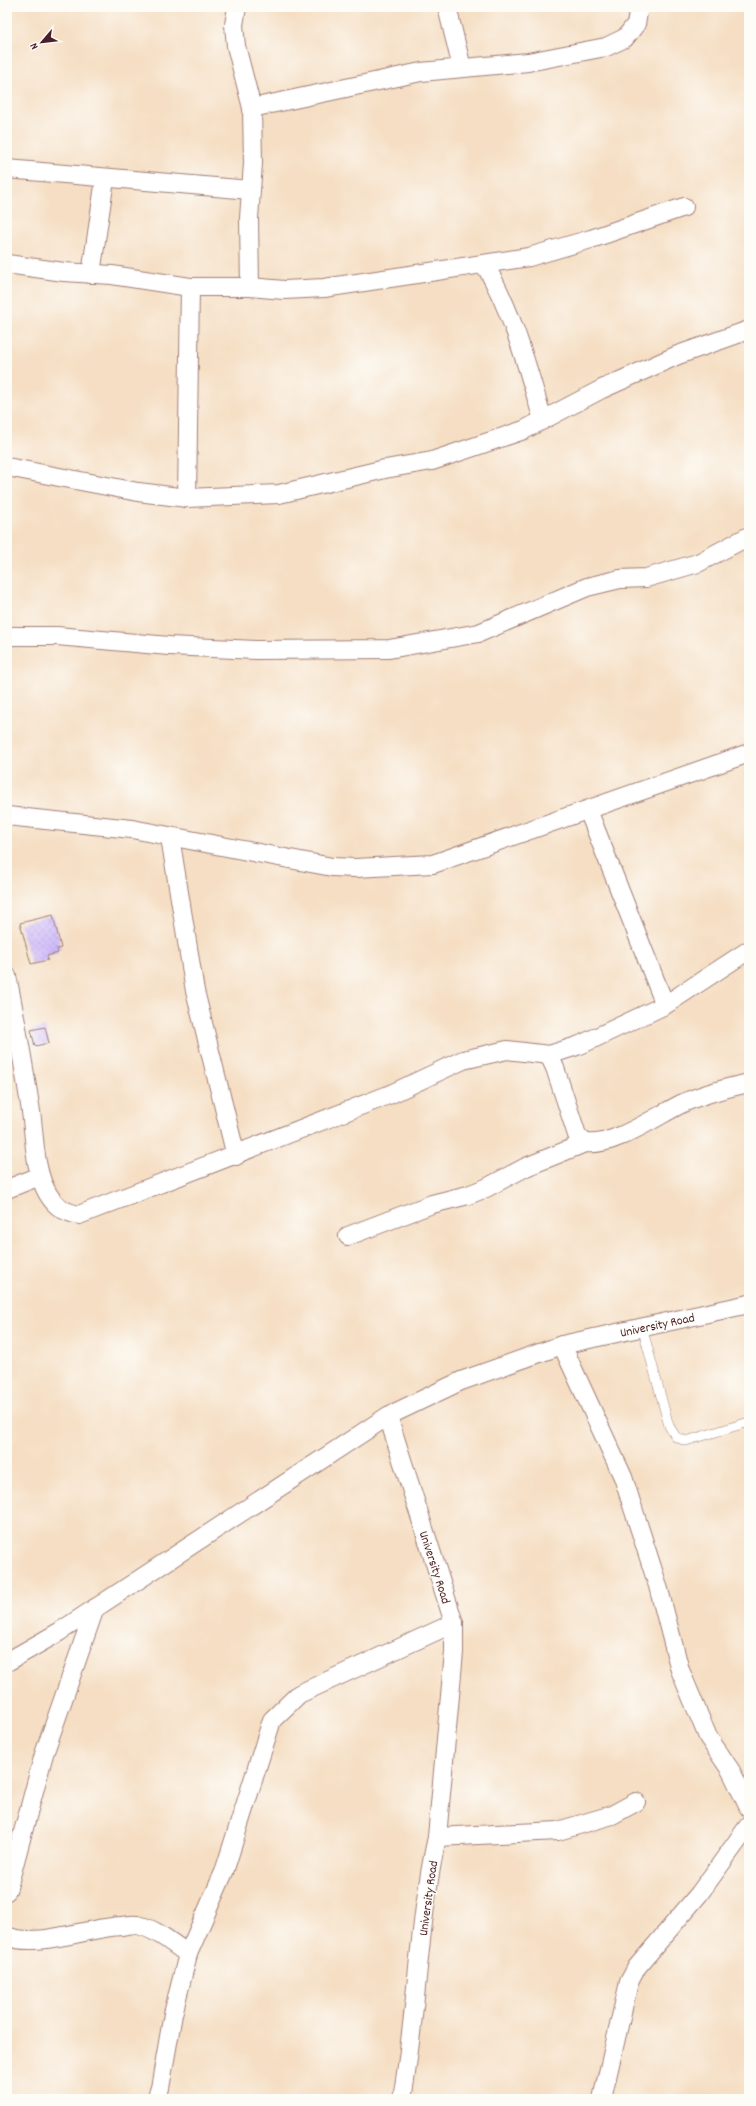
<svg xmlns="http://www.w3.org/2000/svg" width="756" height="2106" font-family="Dekko,sans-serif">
<defs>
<pattern id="building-cross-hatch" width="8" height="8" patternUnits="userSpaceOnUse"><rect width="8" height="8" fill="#cab4fd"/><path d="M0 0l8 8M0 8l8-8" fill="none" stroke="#af9ad9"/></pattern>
</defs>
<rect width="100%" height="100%" fill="#fdfcf7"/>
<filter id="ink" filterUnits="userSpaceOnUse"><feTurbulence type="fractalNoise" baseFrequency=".025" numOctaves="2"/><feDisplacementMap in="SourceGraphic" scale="8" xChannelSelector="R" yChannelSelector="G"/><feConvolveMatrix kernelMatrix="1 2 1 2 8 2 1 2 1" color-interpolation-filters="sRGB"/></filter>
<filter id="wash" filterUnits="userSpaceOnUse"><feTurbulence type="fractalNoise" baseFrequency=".012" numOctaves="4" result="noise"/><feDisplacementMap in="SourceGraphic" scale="16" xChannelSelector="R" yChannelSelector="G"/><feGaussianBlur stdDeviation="0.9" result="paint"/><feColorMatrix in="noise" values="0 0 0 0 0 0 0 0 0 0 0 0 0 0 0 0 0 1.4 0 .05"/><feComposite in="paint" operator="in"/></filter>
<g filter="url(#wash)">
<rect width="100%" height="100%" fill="#f5dec3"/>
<g id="blocks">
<g fill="url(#building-cross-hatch)">
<polygon points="53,915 61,948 57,949 58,953 47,956 48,960 31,964 20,923"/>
<polygon points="45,1027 49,1043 35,1046 31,1030"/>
</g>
</g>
</g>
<g filter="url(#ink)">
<use href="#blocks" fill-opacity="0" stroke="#a07e77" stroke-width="1"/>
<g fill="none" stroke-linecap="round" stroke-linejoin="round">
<g stroke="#a07e77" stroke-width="10">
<polyline id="service" points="642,1327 669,1426 676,1437 686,1441 749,1422"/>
</g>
<g stroke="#a07e77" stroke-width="20">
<g id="minor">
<polyline points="237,7 234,25 236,46 252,108 253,163 249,218 250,287"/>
<polyline points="447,7 462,68"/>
<polyline points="252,108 421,72 528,62 606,47 625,38 636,24 639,7"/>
<polyline points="7,169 250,190"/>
<polyline points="7,264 64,272 112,275 190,287 250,287 284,290 324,288 529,257 591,239 684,207"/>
<path d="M485,265c28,48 42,101 58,155"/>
<polyline points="91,274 105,179"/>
<polyline points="7,467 138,492 187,498 279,494 385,469 432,461 524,430 602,389 678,355 749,330"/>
<polyline points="187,498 190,287"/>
<polyline points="7,636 57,636 169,646 256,650 389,649 479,633 587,587 620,579 646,578 698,563 749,536"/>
<polyline points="588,810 665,1005"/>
<polyline points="7,816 132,829 332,867 355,868 433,864 749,753"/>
<polyline points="170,837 195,991 236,1156"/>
<path d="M7,976c9,43 16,86 23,129 5,28 3,64 18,89 8,13 16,18 31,21l312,-121 72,-34 44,-10 42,5 31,-10 85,-40 84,-55"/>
<polyline points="549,1055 555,1068 577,1135 585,1143"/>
<polyline points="7,1189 40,1176"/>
<path d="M348,1236l84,-32 36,-9 18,-7 40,-21 59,-24c28,4 70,-26 96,-39 21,-10 45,-16 68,-21"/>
<polyline points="562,1345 623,1477 658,1586 680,1670 708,1737 731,1771 749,1808"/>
<polyline points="7,1662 59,1632 388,1416"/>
<polyline points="437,1837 558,1831 612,1815 636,1802"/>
<polyline points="7,1891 44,1754 95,1608"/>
<path d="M7,1936c29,13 82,-9 115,-10 5,-1 11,-2 15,-1 18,3 36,19 51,29"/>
<polyline points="156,2099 160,2088 173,2014 188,1954 224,1872 272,1720 299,1694 454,1623"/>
<path d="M402,2099c15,-87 16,-176 35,-262l17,-185v-29l-66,-207 73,-35 101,-36 187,-41"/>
<polyline points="602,2099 629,1982 637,1967 699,1894 749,1825"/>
</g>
</g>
<use href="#service" stroke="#fff" stroke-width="9"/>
<use href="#minor" stroke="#fff" stroke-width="18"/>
</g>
</g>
<g text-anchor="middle" stroke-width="3" stroke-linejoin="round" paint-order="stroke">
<g font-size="13" fill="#4a1f2b" stroke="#fdfcf7">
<text transform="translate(657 1324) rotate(-12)" y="5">University Road</text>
<text transform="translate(436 1567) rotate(72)" y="5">University Road</text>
<text transform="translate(427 1898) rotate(-82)" y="5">University Road</text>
</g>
</g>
<rect width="756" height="2106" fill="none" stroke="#fdfcf7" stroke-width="24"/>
<g transform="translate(42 42) rotate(242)" stroke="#fdfcf7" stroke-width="3" paint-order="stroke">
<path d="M0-3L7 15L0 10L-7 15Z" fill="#4a1f2b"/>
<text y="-6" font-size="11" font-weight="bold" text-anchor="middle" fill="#4a1f2b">N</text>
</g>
</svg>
